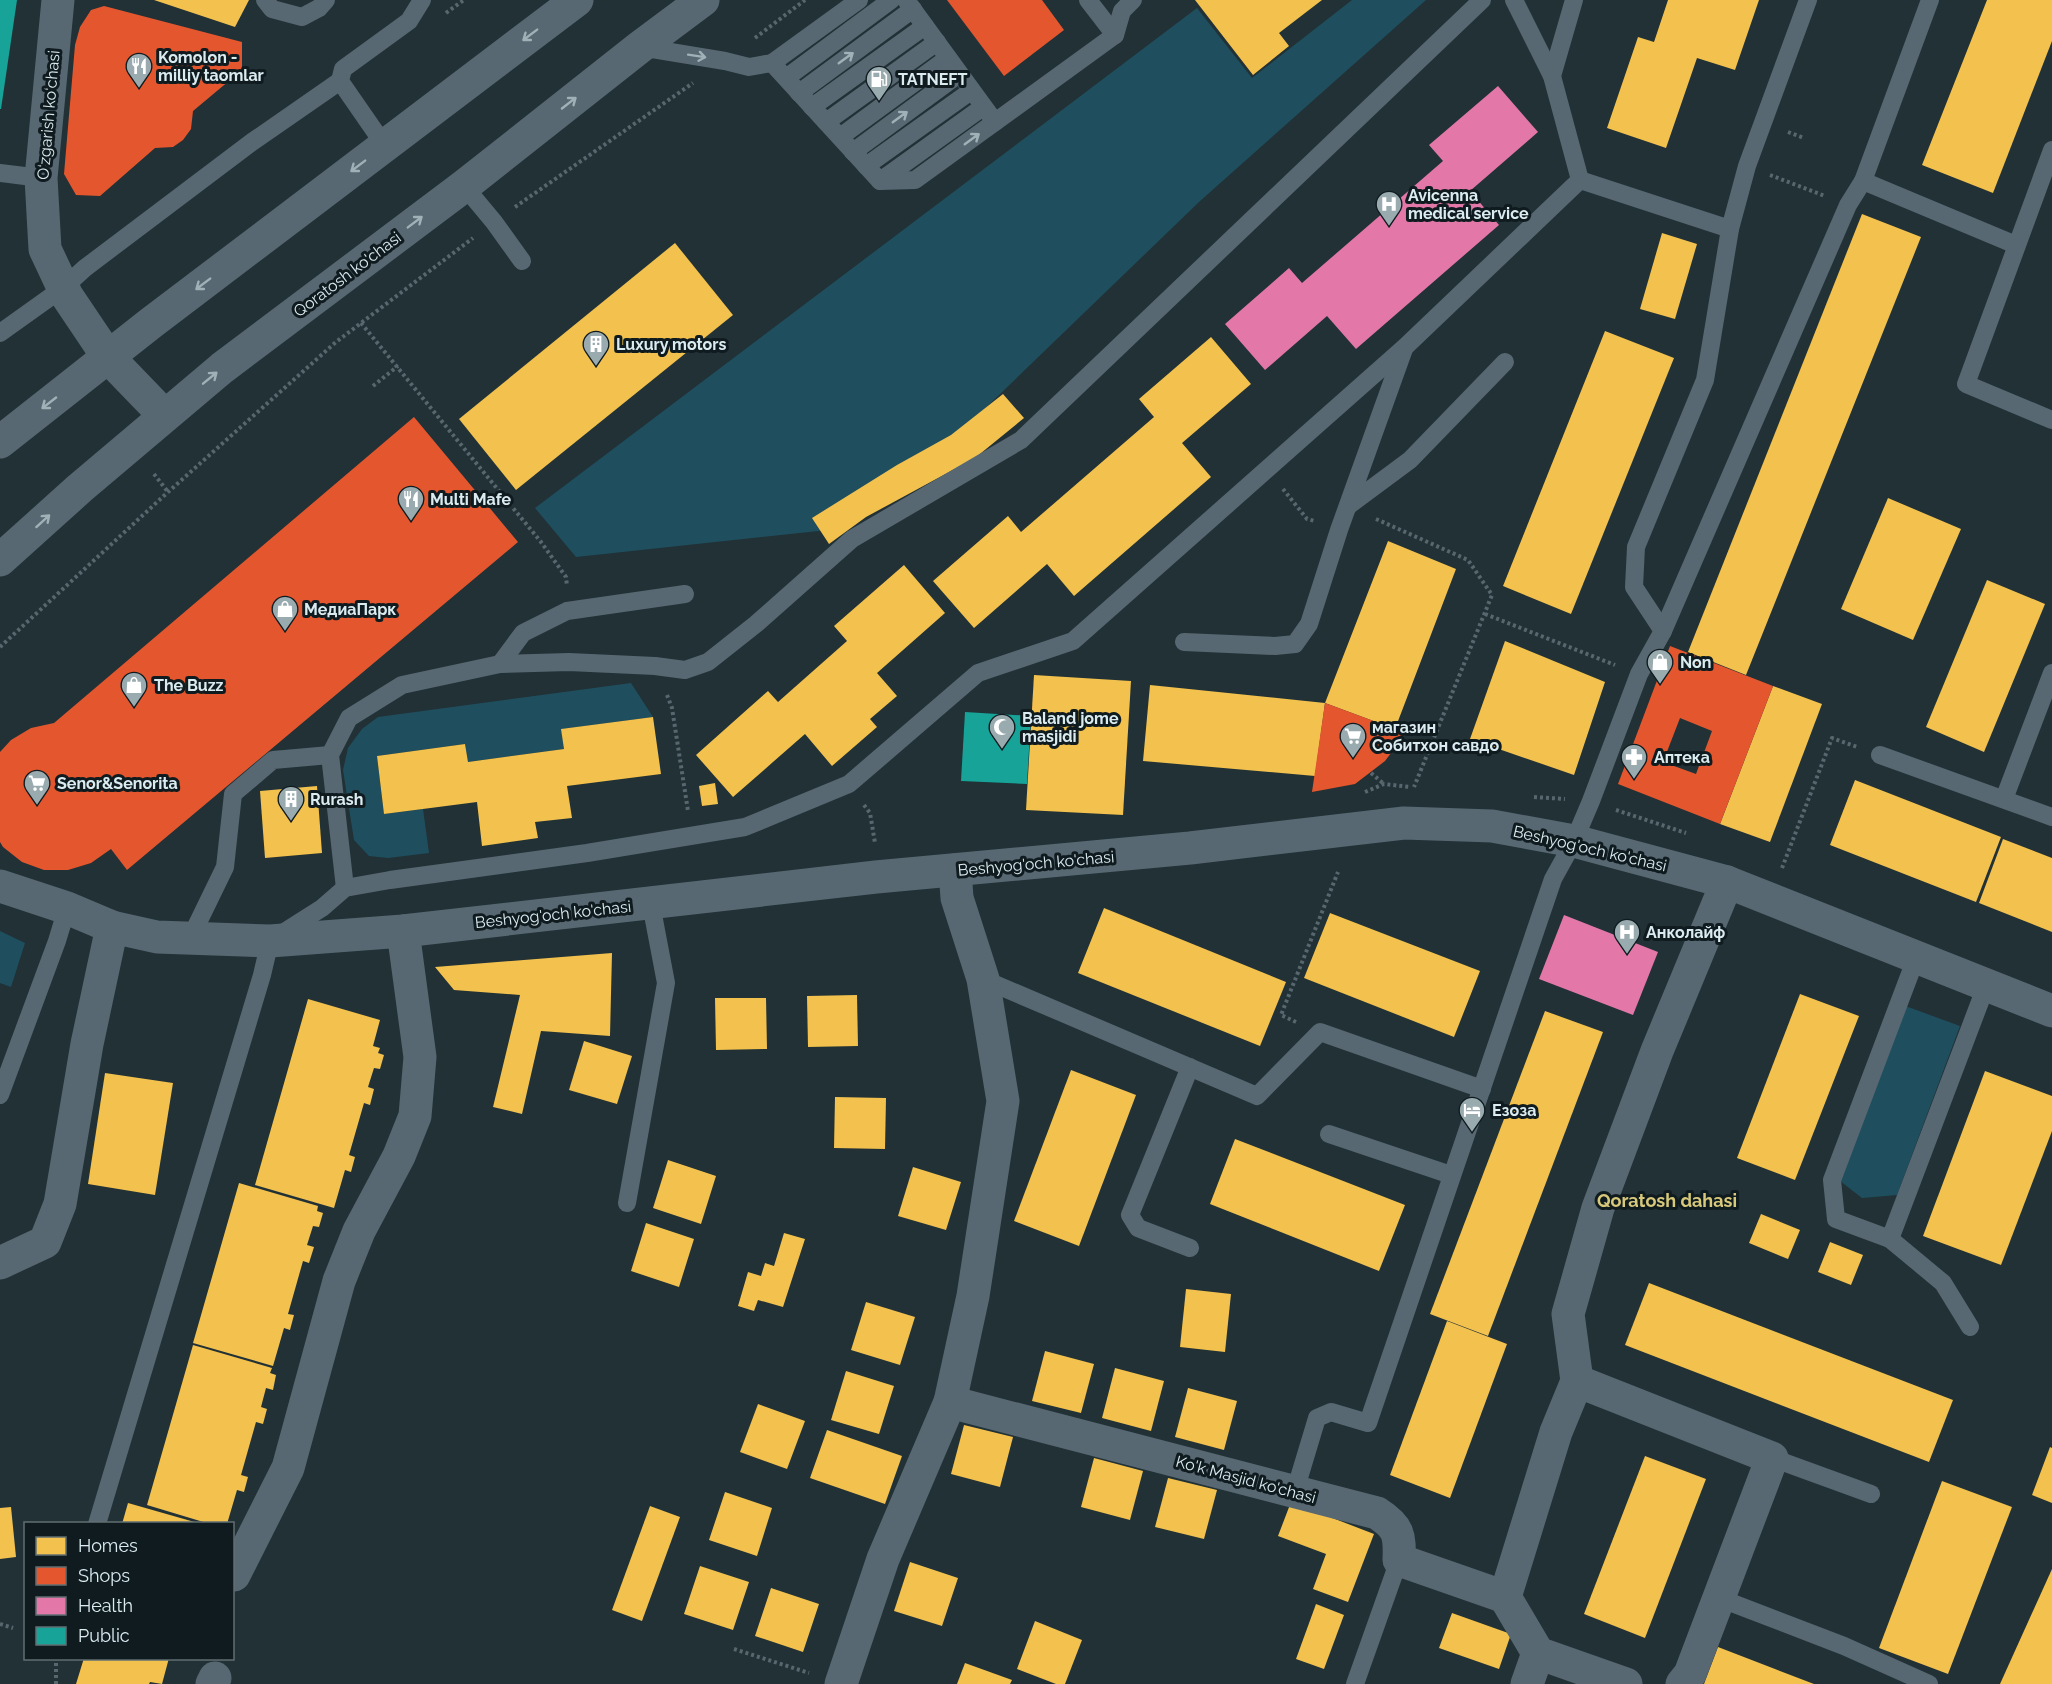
<svg xmlns="http://www.w3.org/2000/svg" width="2052" height="1684" font-family="Raleway,sans-serif">
<rect width="100%" height="100%" fill="#213136"/>
<g fill="#1f4f5e">
<polygon points="1352,0 1426,0 1199,202 971,422 828,530 576,557 535,508 1197,8 1252,78"/>
<polygon points="631,683 653,717 562,729 564,749 468,762 465,744 377,756 384,814 423,809 429,853 388,858 369,856 354,840 343,770 348,748 362,729 378,717"/>
<polygon points="0,931 25,943 11,987 0,983"/>
<polygon points="1900,1004 1960,1026 1897,1195 1862,1198 1835,1177"/>
</g>
<g fill="#f2c14e">
<polygon points="154,0 249,0 235,27"/>
<polygon points="1195,0 1322,0 1279,33 1289,46 1253,75"/>
<polygon points="1668,0 1759,0 1735,70 1697,58 1666,148 1607,128 1638,37 1654,42"/>
<polygon points="1987,0 2052,0 2052,41 1993,193 1922,165"/>
<polygon points="1862,214 1921,237 1746,675 1688,652"/>
<polygon points="1662,233 1697,244 1675,319 1640,309"/>
<polygon points="675,243 733,315 516,490 459,419"/>
<polygon points="1605,331 1674,358 1571,614 1503,586"/>
<polygon points="1211,337 1251,384 1182,443 1211,477 1074,596 1047,564 974,628 933,581 1008,516 1021,532 1154,417 1139,399"/>
<polygon points="1003,394 1024,418 975,458 866,517 829,544 812,518 897,465 951,435"/>
<polygon points="1888,498 1961,529 1913,640 1841,609"/>
<polygon points="1388,541 1456,569 1395,729 1325,703 1315,776 1143,761 1150,685 1325,703"/>
<polygon points="904,565 945,613 877,673 897,696 870,719 877,727 832,766 805,734 733,797 696,755 768,691 778,702 847,641 834,626"/>
<polygon points="1987,580 2045,604 1984,752 1926,727"/>
<polygon points="1505,641 1605,682 1574,775 1470,739"/>
<polygon points="1034,675 1131,681 1123,815 1026,810"/>
<polygon points="1773,686 1822,704 1770,842 1720,824"/>
<polygon points="653,717 661,774 567,786 572,818 535,822 538,838 482,846 477,802 384,814 377,756 465,744 468,762 564,749 561,729"/>
<polygon points="1855,780 2001,837 1976,902 1830,845"/>
<polygon points="715,783 718,804 702,806 699,786"/>
<polygon points="317,786 322,853 265,858 260,791"/>
<polygon points="2003,839 2052,858 2052,932 1979,903"/>
<polygon points="1104,908 1286,982 1260,1046 1078,973"/>
<polygon points="1330,913 1480,971 1454,1037 1304,978"/>
<polygon points="612,953 610,1036 541,1031 522,1114 493,1107 520,995 454,990 435,967"/>
<polygon points="1800,994 1859,1016 1795,1180 1737,1158"/>
<polygon points="857,995 858,1046 808,1047 807,996"/>
<polygon points="715,998 766,998 767,1049 716,1050"/>
<polygon points="308,999 380,1020 373,1046 380,1048 378,1053 384,1055 380,1069 374,1068 368,1087 374,1089 370,1105 364,1103 349,1155 355,1157 351,1172 345,1170 334,1208 255,1185"/>
<polygon points="1545,1011 1603,1032 1488,1336 1430,1314"/>
<polygon points="584,1041 632,1056 617,1104 569,1090"/>
<polygon points="1071,1070 1136,1095 1079,1246 1014,1221"/>
<polygon points="1985,1071 2052,1096 2052,1131 2001,1265 1923,1236"/>
<polygon points="105,1073 173,1083 155,1195 88,1184"/>
<polygon points="835,1097 886,1098 885,1149 834,1148"/>
<polygon points="1235,1139 1405,1205 1379,1271 1210,1204"/>
<polygon points="668,1160 716,1176 701,1224 653,1208"/>
<polygon points="913,1167 961,1182 946,1230 898,1216"/>
<polygon points="239,1183 318,1206 317,1211 323,1213 319,1227 313,1226 307,1245 314,1247 309,1263 303,1261 288,1314 294,1315 290,1330 284,1328 273,1366 193,1343"/>
<polygon points="1761,1214 1800,1230 1788,1259 1749,1243"/>
<polygon points="646,1223 694,1239 679,1287 631,1271"/>
<polygon points="784,1233 805,1239 783,1307 758,1300 754,1311 738,1306 748,1272 761,1276 765,1263 774,1266"/>
<polygon points="1830,1242 1863,1255 1851,1285 1818,1272"/>
<polygon points="1649,1283 1953,1400 1929,1462 1625,1345"/>
<polygon points="1186,1289 1231,1294 1225,1352 1180,1347"/>
<polygon points="866,1302 915,1317 900,1365 851,1350"/>
<polygon points="1447,1321 1507,1344 1450,1498 1390,1475"/>
<polygon points="193,1345 272,1368 270,1373 276,1375 273,1390 266,1388 261,1407 267,1409 263,1424 256,1422 241,1475 248,1477 244,1492 237,1490 227,1524 210,1524 147,1505"/>
<polygon points="1045,1351 1094,1364 1081,1413 1032,1401"/>
<polygon points="1115,1368 1164,1381 1151,1431 1102,1418"/>
<polygon points="846,1371 894,1386 879,1434 831,1420"/>
<polygon points="1188,1388 1237,1401 1224,1450 1175,1437"/>
<polygon points="758,1404 805,1421 787,1469 740,1452"/>
<polygon points="964,1425 1013,1437 1000,1487 951,1474"/>
<polygon points="827,1430 902,1456 885,1504 810,1478"/>
<polygon points="2050,1447 2052,1448 2052,1503 2032,1495"/>
<polygon points="1645,1456 1706,1479 1645,1638 1584,1614"/>
<polygon points="1094,1458 1143,1471 1130,1520 1081,1507"/>
<polygon points="1168,1478 1217,1490 1204,1539 1155,1527"/>
<polygon points="1942,1481 2012,1507 1948,1674 1879,1648"/>
<polygon points="725,1492 772,1508 757,1556 709,1540"/>
<polygon points="1291,1502 1374,1534 1348,1602 1313,1589 1326,1554 1278,1536"/>
<polygon points="128,1503 198,1523 198,1524 122,1524"/>
<polygon points="650,1506 680,1517 642,1621 612,1610"/>
<polygon points="11,1507 16,1557 0,1559 0,1508"/>
<polygon points="910,1562 958,1578 942,1626 894,1611"/>
<polygon points="700,1566 749,1582 733,1630 684,1614"/>
<polygon points="2052,1569 2052,1684 2000,1684"/>
<polygon points="771,1588 819,1604 803,1652 755,1636"/>
<polygon points="1316,1604 1344,1615 1324,1669 1296,1659"/>
<polygon points="1452,1613 1511,1634 1499,1669 1439,1648"/>
<polygon points="1035,1621 1082,1640 1065,1684 1056,1684 1017,1669"/>
<polygon points="1718,1647 1775,1669 1814,1684 1704,1684"/>
<polygon points="84,1658 169,1658 162,1684 150,1682 149,1684 76,1684"/>
<polygon points="965,1663 1012,1680 1010,1684 957,1684"/>
</g>
<g fill="#e4572e" fill-rule="evenodd">
<polygon points="947,0 1042,0 1064,30 1004,76"/>
<polygon points="104,6 242,42 242,70 193,111 191,129 183,140 173,147 155,148 100,196 76,195 64,174 75,45 80,27 91,10"/>
<polygon points="414,417 518,542 127,870 111,849 91,863 68,870 44,870 22,862 3,847 0,842 0,752 11,740 31,728 54,723"/>
<path d="M1670,646l103,40 -53,138 -102,-40zM1680,718l32,13 -16,43 -33,-12z"/>
<polygon points="1325,703 1406,733 1385,761 1355,784 1312,792"/>
</g>
<g fill="#e377a8">
<polygon points="1498,86 1538,132 1470,191 1499,225 1356,349 1327,316 1265,370 1225,324 1289,268 1302,283 1443,161 1429,145"/>
<polygon points="1564,915 1658,952 1633,1015 1539,979"/>
</g>
<g fill="#17a398">
<polygon points="0,0 17,0 1,109 0,109"/>
<polygon points="965,712 1031,716 1027,784 961,781"/>
</g>
<g fill="none" stroke-linecap="round" stroke-linejoin="round">
<g stroke="#58676e" stroke-width="4" stroke-dasharray="3 3" stroke-linecap="butt">
<polyline points="446,13 464,0"/>
<polyline points="755,38 805,0"/>
<polyline points="1788,132 1804,138"/>
<polyline points="1770,175 1825,196"/>
<polyline points="515,207 693,83"/>
<polyline points="361,323 541,542 566,577 567,586"/>
<polyline points="373,386 398,366"/>
<polyline points="154,474 168,492"/>
<polyline points="1283,489 1307,519 1315,521"/>
<polyline points="1376,519 1468,560 1492,595 1414,787"/>
<polyline points="1485,614 1615,665"/>
<polyline points="0,647 168,492 336,342 473,238"/>
<polyline points="667,695 672,708 688,811"/>
<polyline points="1371,773 1384,784"/>
<polyline points="1365,792 1384,784 1410,787"/>
<polyline points="1534,797 1565,799"/>
<polyline points="864,805 870,813 875,843"/>
<polyline points="1616,810 1686,833"/>
<polyline points="1782,868 1832,738 1857,747"/>
<polyline points="1296,1022 1281,1015 1338,872"/>
<polyline points="0,1624 13,1628"/>
<polyline points="734,1649 809,1673"/>
<polyline points="56,1684 56,1658"/>
</g>
<g stroke="#586872" stroke-width="18">
<polyline points="265,0 272,9 302,17 319,8 326,0"/>
<polyline points="906,0 995,122"/>
<polyline points="1088,0 1115,35"/>
<polyline points="1514,0 1552,76 1580,180"/>
<polyline points="640,47 725,61 749,67 772,63 859,0"/>
<polyline points="772,63 880,181 915,180 1115,35 1122,11 1133,0"/>
<polyline points="1552,76 1574,0"/>
<polyline points="786,78 891,0"/>
<polyline points="799,93 913,9"/>
<polyline points="812,107 925,26"/>
<polyline points="826,122 937,42"/>
<polyline points="840,137 948,58"/>
<polyline points="385,146 340,81 343,69 409,21 422,0"/>
<polyline points="2052,150 1966,384 2052,420"/>
<polyline points="853,152 959,74"/>
<polyline points="866,166 971,91"/>
<polyline points="0,173 41,178"/>
<polyline points="880,181 983,107"/>
<polyline points="1863,181 2016,245"/>
<polyline points="464,186 494,222 522,261"/>
<polyline points="0,333 63,288 85,268 252,142 340,81"/>
<polyline points="1348,506 1410,460 1505,362"/>
<polyline points="1663,631 1634,587 1636,547 1705,380 1730,229"/>
<polyline points="1184,642 1275,646 1295,644 1309,624 1339,530 1404,349"/>
<polyline points="500,664 523,633 567,611 685,594"/>
<polyline points="1880,755 2052,817"/>
<polyline points="2004,799 2052,673"/>
<polyline points="345,888 330,755 349,718 402,685 500,664 569,662 655,666 685,670 708,662 756,624 852,539 1021,440 1482,0"/>
<polyline points="190,939 225,867 233,794 273,760 330,755"/>
<polyline points="1916,958 1832,1180 1836,1219 1890,1239 1986,986"/>
<polyline points="983,979 1257,1096 1320,1032 1482,1089"/>
<polyline points="0,1095 57,941 67,908"/>
<polyline points="1329,1134 1451,1175"/>
<polyline points="627,1203 666,983 651,904"/>
<polyline points="1890,1239 1943,1283 1970,1327"/>
<polyline points="1190,1248 1138,1228 1130,1215 1190,1067"/>
<polyline points="1772,1458 1871,1494"/>
<polyline points="1295,1491 1317,1418 1331,1412 1368,1423 1553,879 1574,841 1591,801 1639,674 1663,631 1848,205 1863,181 1930,0"/>
<polyline points="97,1524 262,975 270,941 322,908 345,888 390,880 587,853 745,827 849,784 978,673 1073,641 1405,347 1580,180 1730,229 1747,166 1808,0"/>
<polyline points="1719,1598 1844,1646 1929,1684"/>
<polyline points="1355,1684 1399,1560"/>
</g>
<g stroke="#586872" stroke-width="33">
<polyline points="0,886 67,908 112,927 157,937 270,941 403,931 876,877 1190,848 1404,823 1492,826 1574,841 1727,882 2052,1011"/>
<polyline points="0,1263 45,1242 60,1204 87,1044 112,927"/>
<polyline points="1577,1381 1772,1458 1690,1674 1682,1684"/>
<path d="M950,1402l427,111c22,14 23,22 22,47l106,37"/>
<polyline points="234,1575 288,1468 339,1281 359,1231 399,1156 415,1116 420,1057 403,931"/>
<polyline points="212,1684 215,1678"/>
<polyline points="841,1684 883,1559 950,1402 973,1296 1003,1101 983,979 957,898 955,870"/>
<polyline points="1527,1684 1538,1653"/>
<polyline points="1626,1684 1538,1653 1505,1597 1556,1432 1577,1381 1568,1314 1598,1208 1657,1051 1727,882"/>
</g>
<polyline stroke="#586872" stroke-width="33" points="58,0 41,178 45,249 67,296 108,357"/>
<g stroke="#586872" stroke-width="33">
<polyline points="108,357 164,415"/>
<polyline points="0,442 151,323 577,0"/>
<polyline points="0,560 80,488 222,368 464,186 640,47 703,0"/>
</g>
</g>
<defs><path id="oneway-shaft" d="M-6 0H5M1.5-3L5.5 0L1.5 3" fill="none" stroke-width="1.6" stroke-linecap="round" stroke-linejoin="round" transform="scale(1.5)"/></defs>
<g stroke="#a0b1b8">
<use href="#oneway-shaft" transform="translate(530 35) rotate(143)"/>
<use href="#oneway-shaft" transform="translate(697 56) rotate(9)"/>
<use href="#oneway-shaft" transform="translate(846 58) rotate(-36)"/>
<use href="#oneway-shaft" transform="translate(569 103) rotate(-38)"/>
<use href="#oneway-shaft" transform="translate(900 117) rotate(-36)"/>
<use href="#oneway-shaft" transform="translate(972 139) rotate(-36)"/>
<use href="#oneway-shaft" transform="translate(358 166) rotate(143)"/>
<use href="#oneway-shaft" transform="translate(415 222) rotate(-37)"/>
<use href="#oneway-shaft" transform="translate(203 284) rotate(143)"/>
<use href="#oneway-shaft" transform="translate(210 378) rotate(-39)"/>
<use href="#oneway-shaft" transform="translate(49 403) rotate(142)"/>
<use href="#oneway-shaft" transform="translate(43 521) rotate(-42)"/>
</g>
<defs>
<g id="restaurant-pin" transform="scale(1.35)"><path d="M0 17L-7.5 6A9.5 9.5 0 1 1 7.5 6Z" fill="#9aabb0" stroke="#0f1b1f"/><path d="M-5-6h1v4h1v-4h1v4h1v-4h1v5L-1.5 .5V6h-2V.5L-5-1ZM5-6V6H3V1.5H1.5Q1.5-4 5-6Z" fill="#fff"/></g>
<g id="fuel-pin" transform="scale(1.35)"><path d="M0 17L-7.5 6A9.5 9.5 0 1 1 7.5 6Z" fill="#9aabb0" stroke="#0f1b1f"/><path d="M-5.5-6h7V0h2V4h1.3V-2.5L3-4.5l.8-.8L6-3V5H2.5V1h-1V6h-7ZM-4.2-4.7v3.2H.2V-4.7Z" fill="#fff"/></g>
<g id="hospital-pin" transform="scale(1.35)"><path d="M0 17L-7.5 6A9.5 9.5 0 1 1 7.5 6Z" fill="#9aabb0" stroke="#0f1b1f"/><path d="M-5-5h3v3.5h4V-5h3V5h-3V1.5h-4V5h-3Z" fill="#fff"/></g>
<g id="building-pin" transform="scale(1.35)"><path d="M0 17L-7.5 6A9.5 9.5 0 1 1 7.5 6Z" fill="#9aabb0" stroke="#0f1b1f"/><path d="M-4-6H4V6H1V3H-1V6H-4ZM-2.5-4.3h1.7v1.8h-1.7ZM.8-4.3h1.7v1.8H.8ZM-2.5-1h1.7V.8h-1.7ZM.8-1h1.7V.8H.8Z" fill="#fff"/></g>
<g id="shop-pin" transform="scale(1.35)"><path d="M0 17L-7.5 6A9.5 9.5 0 1 1 7.5 6Z" fill="#9aabb0" stroke="#0f1b1f"/><path d="M-5-2.5h2.3a2.7 3.5 0 0 1 5.4 0H5L5.5 6h-11ZM-1.5-2.5h3a1.5 2.3 0 0 0-3 0Z" fill="#fff"/></g>
<g id="mosque-pin" transform="scale(1.35)"><path d="M0 17L-7.5 6A9.5 9.5 0 1 1 7.5 6Z" fill="#9aabb0" stroke="#0f1b1f"/><path d="M3.5-4.9A6 6 0 1 0 3.5 4.9A5 5 0 1 1 3.5-4.9Z" fill="#fff"/></g>
<g id="supermarket-pin" transform="scale(1.35)"><path d="M0 17L-7.5 6A9.5 9.5 0 1 1 7.5 6Z" fill="#9aabb0" stroke="#0f1b1f"/><path d="M-6-5.5h2.5l.6 2H6L4.5 2H-2.5L-4.4-4H-6ZM-1.5 3.2a1.3 1.3 0 1 0 .1 0ZM3 3.2a1.3 1.3 0 1 0 .1 0Z" fill="#fff"/></g>
<g id="pharmacy-pin" transform="scale(1.35)"><path d="M0 17L-7.5 6A9.5 9.5 0 1 1 7.5 6Z" fill="#9aabb0" stroke="#0f1b1f"/><path d="M-2-6h4v4h4v4h-4v4h-4v-4h-4v-4h4Z" fill="#fff"/></g>
<g id="hotel-pin" transform="scale(1.35)"><path d="M0 17L-7.5 6A9.5 9.5 0 1 1 7.5 6Z" fill="#9aabb0" stroke="#0f1b1f"/><path d="M-6-4.5h1.5V1H6V5H4.5V3h-9V5H-6ZM-4 0a1.8 1.8 0 1 1 3.6 0ZM.5 0V-2.5h3Q6-2.5 6 0Z" fill="#fff"/></g>
</defs>
<g fill-rule="evenodd">
<use href="#restaurant-pin" x="139" y="66"/>
<use href="#fuel-pin" x="879" y="79"/>
<use href="#hospital-pin" x="1389" y="204"/>
<use href="#building-pin" x="596" y="344"/>
<use href="#restaurant-pin" x="411" y="499"/>
<use href="#shop-pin" x="285" y="609"/>
<use href="#shop-pin" x="1660" y="662"/>
<use href="#shop-pin" x="134" y="685"/>
<use href="#mosque-pin" x="1002" y="727"/>
<use href="#supermarket-pin" x="1353" y="736"/>
<use href="#pharmacy-pin" x="1634" y="757"/>
<use href="#supermarket-pin" x="37" y="783"/>
<use href="#building-pin" x="291" y="799"/>
<use href="#hospital-pin" x="1627" y="932"/>
<use href="#hotel-pin" x="1472" y="1110"/>
</g>
<g text-anchor="middle" stroke-width="6" stroke-linejoin="round" paint-order="stroke">
<g font-size="16" font-weight="bold" fill="#dbecf1" stroke="#0f1b1f" text-anchor="start">
<text x="158" y="63">Komolon -<tspan x="158" dy="18">milliy taomlar</tspan></text>
<text x="898" y="85">TATNEFT</text>
<text x="1408" y="201">Avicenna<tspan x="1408" dy="18">medical service</tspan></text>
<text x="616" y="350">Luxury motors</text>
<text x="430" y="505">Multi Mafe</text>
<text x="304" y="615">МедиаПарк</text>
<text x="1680" y="668">Non</text>
<text x="154" y="691">The Buzz</text>
<text x="1022" y="724">Baland jome<tspan x="1022" dy="18">masjidi</tspan></text>
<text x="1372" y="733">магазин<tspan x="1372" dy="18">Собитхон савдо</tspan></text>
<text x="1654" y="763">Аптека</text>
<text x="57" y="789">Senor&amp;Senorita</text>
<text x="310" y="805">Rurash</text>
<text x="1646" y="938">Анколайф</text>
<text x="1492" y="1116">Езоза</text>
</g>
<g font-size="16" fill="#dbecf1" stroke="#0f1b1f">
<text transform="translate(48 115) rotate(-85)" y="6">O‘zgarish ko‘chasi</text>
<text transform="translate(347 274) rotate(-37)" y="6">Qoratosh ko'chasi</text>
<text transform="translate(1590 848) rotate(13)" y="6">Beshyog'och ko'chasi</text>
<text transform="translate(1036 863) rotate(-5)" y="6">Beshyog'och ko'chasi</text>
<text transform="translate(553 914) rotate(-6)" y="6">Beshyog'och ko'chasi</text>
<text transform="translate(1246 1479) rotate(15)" y="6">Ko'k Masjid ko'chasi</text>
</g>
<g font-size="18" font-weight="bold" fill="#d7c87a" stroke="#0f1b1f">
<text x="1667" y="1207">Qoratosh dahasi</text>
</g>
</g>
<rect x="24" y="1522" width="210" height="138" fill="#0f1b1f" stroke="#616f73" stroke-width="1.5"/>
<rect x="36" y="1537" width="30" height="18" fill="#f2c14e" stroke="#616f73" stroke-width="1.5"/>
<text x="78" y="1552" font-size="18" fill="#dbecf1">Homes</text>
<rect x="36" y="1567" width="30" height="18" fill="#e4572e" stroke="#616f73" stroke-width="1.5"/>
<text x="78" y="1582" font-size="18" fill="#dbecf1">Shops</text>
<rect x="36" y="1597" width="30" height="18" fill="#e377a8" stroke="#616f73" stroke-width="1.5"/>
<text x="78" y="1612" font-size="18" fill="#dbecf1">Health</text>
<rect x="36" y="1627" width="30" height="18" fill="#17a398" stroke="#616f73" stroke-width="1.5"/>
<text x="78" y="1642" font-size="18" fill="#dbecf1">Public</text>
</svg>
